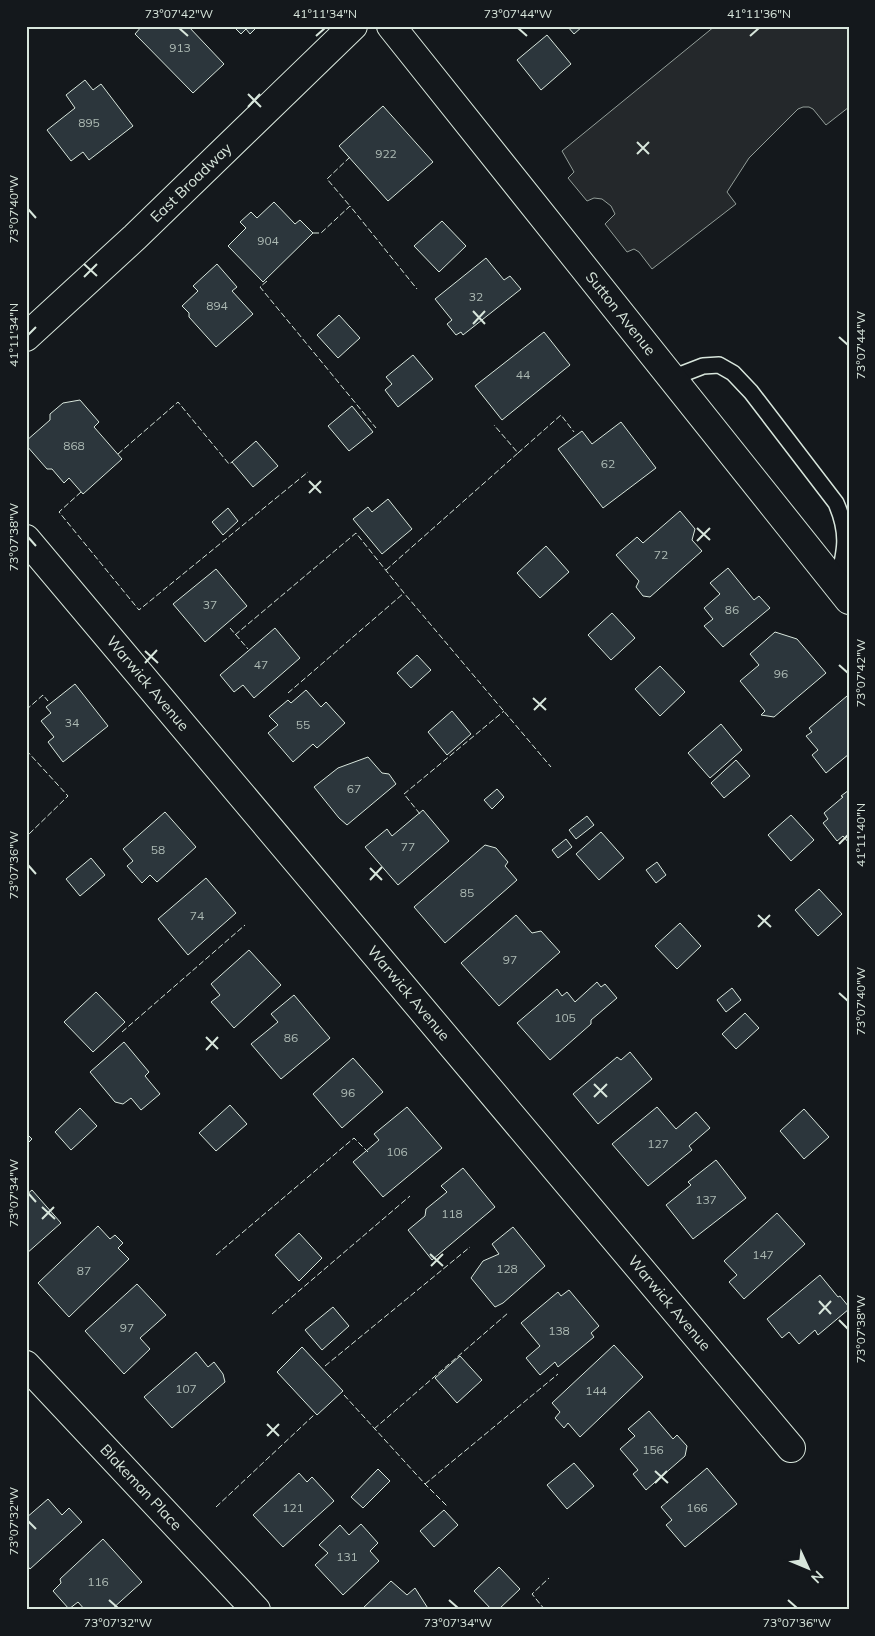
<svg xmlns="http://www.w3.org/2000/svg" width="875" height="1636" font-family="Mulish,sans-serif">
<rect width="100%" height="100%" fill="#14181c"/>
<polygon fill="#24282b" stroke="#939e99" points="715,26 849,26 849,107 826,125 813,109 809,107 803,107 798,109 749,158 727,192 736,204 652,269 639,252 634,249 627,252 605,224 615,214 611,206 602,199 594,198 587,201 568,178 574,172 562,151"/>
<g fill="#2c363c" stroke="#d8e6dc">
<polygon points="142,26 188,26 224,64 193,93 135,34"/>
<polygon points="233,26 258,26 250,34 246,29 241,34"/>
<polygon points="567,26 583,26 574,34"/>
<polygon points="547,35 571,64 541,90 517,60"/>
<polygon points="85,80 93,90 101,84 133,126 89,160 83,152 71,161 47,130 75,108 66,95"/>
<polygon points="383,106 433,162 388,201 339,146"/>
<polygon points="274,202 295,224 300,220 313,233 263,282 228,246 246,228 240,222 251,212 257,218"/>
<polygon points="442,221 466,246 439,272 414,246"/>
<polygon points="486,258 504,280 510,276 521,289 463,335 461,332 456,335 447,324 452,320 435,299"/>
<polygon points="217,264 237,287 232,291 253,314 216,347 189,317 189,313 182,306 198,291 193,286"/>
<polygon points="339,315 360,338 338,358 317,335"/>
<polygon points="544,332 570,365 502,420 475,386"/>
<polygon points="413,355 433,379 398,407 385,390 392,384 386,377"/>
<polygon points="80,400 99,422 94,427 122,459 83,494 69,478 64,483 52,469 47,469 26,445 26,441 50,420 50,414 63,403"/>
<polygon points="352,406 373,432 349,451 328,426"/>
<polygon points="621,422 656,468 603,508 558,449 582,431 592,444"/>
<polygon points="256,441 278,466 253,487 232,462"/>
<polygon points="388,499 412,529 382,554 353,519 368,507 372,512"/>
<polygon points="228,508 238,521 223,535 212,522"/>
<polygon points="680,511 695,529 692,540 702,551 650,597 643,596 636,587 639,581 616,555 637,537 643,543"/>
<polygon points="546,546 569,572 540,598 517,573"/>
<polygon points="728,568 754,600 759,596 770,608 723,647 704,626 713,619 704,608 720,594 710,583"/>
<polygon points="216,569 247,606 205,642 173,604"/>
<polygon points="612,613 635,638 611,660 588,635"/>
<polygon points="275,628 300,658 254,698 243,685 234,692 220,675"/>
<polygon points="775,632 797,639 826,673 774,717 761,715 765,711 740,681 759,665 750,654"/>
<polygon points="417,655 431,670 411,688 397,673"/>
<polygon points="660,666 685,692 660,716 635,689"/>
<polygon points="75,684 108,726 63,762 48,742 54,737 41,721 51,713 46,707"/>
<polygon points="306,690 321,707 326,702 345,723 317,748 313,744 293,762 268,733 278,725 269,716 288,700 291,703"/>
<polygon points="847,696 849,699 849,754 826,773 812,755 818,750 806,736 812,732 809,728"/>
<polygon points="452,711 471,734 447,755 428,732"/>
<polygon points="721,724 742,750 710,778 688,753"/>
<polygon points="368,757 382,773 389,774 396,784 347,825 339,818 314,787 338,768"/>
<polygon points="736,760 750,776 724,798 711,783"/>
<polygon points="497,789 504,797 492,809 484,800"/>
<polygon points="849,790 849,843 843,836 837,841 823,823 828,819 824,813 843,797 841,796"/>
<polygon points="423,810 449,841 398,885 365,847 387,829 392,836"/>
<polygon points="165,812 196,847 157,882 150,875 142,883 127,866 133,861 123,849"/>
<polygon points="791,815 814,840 791,861 768,835"/>
<polygon points="587,816 594,825 576,839 569,830"/>
<polygon points="601,832 624,858 599,880 576,854"/>
<polygon points="566,839 572,847 558,858 552,850"/>
<polygon points="485,845 496,848 508,862 505,866 517,880 445,943 414,907"/>
<polygon points="91,858 105,875 80,896 66,879"/>
<polygon points="657,862 666,875 656,883 646,870"/>
<polygon points="206,878 236,913 188,955 158,919"/>
<polygon points="819,889 842,914 818,936 795,910"/>
<polygon points="516,915 532,933 541,931 560,952 499,1006 461,963"/>
<polygon points="680,923 701,946 677,969 655,946"/>
<polygon points="249,950 281,985 234,1028 211,1002 220,995 211,984"/>
<polygon points="597,982 601,987 605,984 617,998 591,1020 591,1024 550,1060 517,1023 557,989 562,996 567,992 575,1002"/>
<polygon points="732,988 741,1000 726,1012 717,1000"/>
<polygon points="96,992 125,1022 93,1052 64,1022"/>
<polygon points="294,995 330,1038 281,1079 251,1044 278,1022 271,1014"/>
<polygon points="745,1013 759,1028 736,1049 722,1034"/>
<polygon points="124,1042 149,1072 145,1076 160,1094 141,1110 131,1098 123,1104 115,1102 90,1072"/>
<polygon points="630,1052 652,1079 598,1124 573,1094 617,1057 621,1060"/>
<polygon points="353,1058 383,1092 342,1128 313,1094"/>
<polygon points="230,1105 247,1124 216,1151 199,1133"/>
<polygon points="407,1107 442,1148 383,1197 353,1162 379,1140 374,1134"/>
<polygon points="657,1107 676,1129 696,1112 710,1128 689,1146 692,1150 648,1186 612,1144"/>
<polygon points="80,1108 97,1126 71,1150 55,1132"/>
<polygon points="804,1109 829,1137 804,1159 780,1131"/>
<polygon points="26,1133 32,1139 26,1145"/>
<polygon points="716,1160 746,1198 693,1239 666,1205 691,1185 688,1182"/>
<polygon points="463,1168 495,1207 432,1260 408,1230 425,1216 426,1209 447,1192 441,1186"/>
<polygon points="32,1190 61,1223 26,1254 26,1195"/>
<polygon points="777,1213 805,1244 744,1299 729,1282 737,1275 724,1261"/>
<polygon points="98,1226 110,1239 115,1235 123,1243 118,1248 129,1259 69,1317 38,1283"/>
<polygon points="513,1227 545,1266 503,1303 495,1307 471,1278 483,1261 499,1254 492,1244"/>
<polygon points="299,1233 322,1258 299,1281 275,1255"/>
<polygon points="820,1275 838,1297 840,1296 849,1307 849,1309 818,1335 815,1330 799,1344 789,1332 782,1338 767,1319"/>
<polygon points="137,1284 166,1315 140,1338 150,1349 124,1374 85,1331"/>
<polygon points="569,1290 599,1326 591,1333 594,1337 558,1367 555,1362 540,1375 526,1358 540,1346 521,1323 558,1292 561,1296"/>
<polygon points="333,1307 349,1326 322,1350 305,1330"/>
<polygon points="614,1345 643,1377 580,1437 568,1423 564,1428 555,1418 560,1412 552,1403"/>
<polygon points="302,1347 343,1391 317,1415 277,1372"/>
<polygon points="196,1352 208,1367 214,1362 223,1374 225,1382 172,1428 144,1397"/>
<polygon points="460,1356 482,1380 457,1403 435,1378"/>
<polygon points="649,1411 673,1439 677,1435 687,1446 685,1456 646,1490 633,1474 638,1470 620,1449 635,1436 628,1429"/>
<polygon points="574,1463 594,1486 567,1509 547,1485"/>
<polygon points="707,1468 737,1504 685,1547 666,1525 672,1520 661,1507"/>
<polygon points="378,1469 390,1481 363,1508 351,1497"/>
<polygon points="299,1473 307,1482 312,1477 334,1501 283,1547 253,1515"/>
<polygon points="48,1499 62,1515 69,1508 82,1522 30,1569 26,1564 26,1518"/>
<polygon points="444,1510 458,1525 434,1547 420,1531"/>
<polygon points="361,1524 378,1543 370,1551 379,1561 343,1595 315,1565 328,1553 319,1545 340,1525 349,1535"/>
<polygon points="103,1539 142,1582 111,1610 85,1610 78,1602 69,1609 53,1591 61,1583 60,1579"/>
<polygon points="499,1567 520,1589 498,1610 492,1610 474,1591"/>
<polygon points="391,1581 407,1595 415,1588 429,1610 361,1610"/>
</g>
<g fill="none" stroke-linecap="round" stroke-linejoin="round">
<g stroke="#d8e6dc" stroke-width="18">
<path id="lane" d="M672,378l31,-12 16,-1 14,8 18,19 85,111c14,32 9,49 1,82"/>
</g>
<g stroke="#d8e6dc" stroke-width="30">
<g id="street">
<path id="s1" d="M391,26l458,574"/>
<path id="s2" d="M26,539l765,909"/>
<path id="s3" d="M26,1365l230,245"/>
</g>
</g>
<g stroke="#d8e6dc" stroke-width="30">
<g id="secondary">
<path id="s4" d="M26,337l109,-100 218,-211"/>
</g>
</g>
<use href="#lane" stroke="#14181c" stroke-width="15"/>
<use href="#street" stroke="#14181c" stroke-width="28"/>
<use href="#secondary" stroke="#14181c" stroke-width="28"/>
<g stroke="#d8e6dc" stroke-width="1" stroke-dasharray="6 2.5" stroke-linecap="butt">
<polyline points="350,157 327,179 350,206"/>
<polyline points="313,233 321,233 350,206 417,289"/>
<polyline points="267,281 260,287 376,428"/>
<polyline points="518,453 561,415 574,432"/>
<polyline points="118,454 178,402 229,464 232,462"/>
<polyline points="81,492 59,512 139,610 308,472"/>
<polyline points="386,570 518,453 494,425"/>
<polyline points="230,628 248,649"/>
<polyline points="235,635 356,533 404,593 551,767"/>
<polyline points="288,693 404,593"/>
<polyline points="26,710 43,695 48,701"/>
<polyline points="26,750 68,796 26,837"/>
<polyline points="420,814 404,794 504,711"/>
<polyline points="122,1032 245,925"/>
<polyline points="216,1255 354,1138 368,1152"/>
<polyline points="272,1314 410,1196"/>
<polyline points="325,1366 470,1247"/>
<polyline points="344,1395 425,1484 448,1507"/>
<polyline points="374,1429 508,1313"/>
<polyline points="425,1484 558,1374"/>
<polyline points="216,1507 314,1415"/>
<polyline points="545,1610 532,1594 549,1578"/>
</g>
</g>
<path fill="none" stroke="#d8e6dc" stroke-width="2" d="M179,28l9,8M518,28l9,8M316,36l9,-8M750,36l9,-8M248,94l13,13M248,107l12,-13M637,142l12,12M637,154l12,-12M28,209l8,9M84,264l13,12M84,277l13,-13M473,311l12,13M473,324l12,-13M28,335l8,-8M839,337l9,8M309,481l12,12M309,493l12,-12M697,528l13,12M28,537l8,9M697,541l13,-13M145,651l13,12M145,663l12,-13M839,665l9,8M533,698l13,12M534,710l12,-12M839,844l9,-9M28,865l8,9M370,868l12,12M370,880l12,-13M758,915l13,12M758,927l12,-12M839,993l9,8M206,1037l12,12M206,1050l12,-13M594,1084l13,13M594,1097l13,-13M28,1193l8,9M42,1207l13,12M42,1219l12,-12M430,1254l13,12M431,1266l12,-12M819,1301l12,13M819,1314l12,-13M839,1320l9,9M267,1424l12,12M267,1436l12,-12M655,1471l13,12M655,1483l12,-12M28,1521l8,8M109,1600l9,8M449,1600l9,8M788,1600l9,8"/>
<g text-anchor="middle" stroke-width="4" stroke-linejoin="round" paint-order="stroke">
<g font-size="12" fill="#adbab4">
<text x="180" y="52">913</text>
<text x="89" y="127">895</text>
<text x="386" y="158">922</text>
<text x="268" y="245">904</text>
<text x="476" y="301">32</text>
<text x="217" y="310">894</text>
<text x="523" y="379">44</text>
<text x="74" y="450">868</text>
<text x="608" y="468">62</text>
<text x="661" y="559">72</text>
<text x="210" y="609">37</text>
<text x="732" y="614">86</text>
<text x="261" y="669">47</text>
<text x="781" y="678">96</text>
<text x="72" y="727">34</text>
<text x="303" y="729">55</text>
<text x="354" y="793">67</text>
<text x="408" y="851">77</text>
<text x="158" y="854">58</text>
<text x="467" y="897">85</text>
<text x="197" y="920">74</text>
<text x="510" y="964">97</text>
<text x="565" y="1022">105</text>
<text x="291" y="1042">86</text>
<text x="348" y="1097">96</text>
<text x="658" y="1148">127</text>
<text x="397" y="1156">106</text>
<text x="706" y="1204">137</text>
<text x="452" y="1218">118</text>
<text x="763" y="1259">147</text>
<text x="507" y="1273">128</text>
<text x="84" y="1275">87</text>
<text x="127" y="1332">97</text>
<text x="559" y="1335">138</text>
<text x="186" y="1393">107</text>
<text x="596" y="1395">144</text>
<text x="653" y="1454">156</text>
<text x="293" y="1512">121</text>
<text x="697" y="1512">166</text>
<text x="347" y="1561">131</text>
<text x="98" y="1586">116</text>
</g>
<g font-size="15" fill="#d8e6dc" stroke="#14181c">
<text dy="5" stroke="none"><textPath href="#s4" startOffset="226">East Broadway</textPath></text>
<text dy="5" stroke="none"><textPath href="#s1" startOffset="368">Sutton Avenue</textPath></text>
<text dy="5" stroke="none"><textPath href="#s2" startOffset="189">Warwick Avenue</textPath></text>
<text dy="5" stroke="none"><textPath href="#s2" startOffset="594">Warwick Avenue</textPath></text>
<text dy="5" stroke="none"><textPath href="#s2" startOffset="999">Warwick Avenue</textPath></text>
<text dy="5" stroke="none"><textPath href="#s3" startOffset="168">Blakeman Place</textPath></text>
</g>
</g>
<rect width="875" height="1636" fill="none" stroke="#14181c" stroke-width="55"/>
<g transform="translate(808 1568) rotate(134)" stroke="#14181c" stroke-width="4" paint-order="stroke">
<path d="M0-4L9 19L0 12L-9 19Z" fill="#d8e6dc"/>
<text y="-8" font-size="14" font-weight="bold" text-anchor="middle" fill="#d8e6dc">N</text>
</g>
<rect x="28" y="28" width="820" height="1580" fill="none" stroke="#d8e6dc" stroke-width="2"/>
<g font-size="12" text-anchor="middle" fill="#d8e6dc">
<text x="179" y="18">73°07'42"W</text>
<text x="325" y="18">41°11'34"N</text>
<text x="518" y="18">73°07'44"W</text>
<text x="759" y="18">41°11'36"N</text>
<text transform="translate(14 209) rotate(-90)" y="4">73°07'40"W</text>
<text transform="translate(14 335) rotate(-90)" y="4">41°11'34"N</text>
<text transform="translate(861 345) rotate(-90)" y="4">73°07'44"W</text>
<text transform="translate(14 537) rotate(-90)" y="4">73°07'38"W</text>
<text transform="translate(861 673) rotate(-90)" y="4">73°07'42"W</text>
<text transform="translate(861 835) rotate(-90)" y="4">41°11'40"N</text>
<text transform="translate(14 865) rotate(-90)" y="4">73°07'36"W</text>
<text transform="translate(861 1001) rotate(-90)" y="4">73°07'40"W</text>
<text transform="translate(14 1193) rotate(-90)" y="4">73°07'34"W</text>
<text transform="translate(861 1329) rotate(-90)" y="4">73°07'38"W</text>
<text transform="translate(14 1521) rotate(-90)" y="4">73°07'32"W</text>
<text x="118" y="1627">73°07'32"W</text>
<text x="458" y="1627">73°07'34"W</text>
<text x="797" y="1627">73°07'36"W</text>
</g>
</svg>
